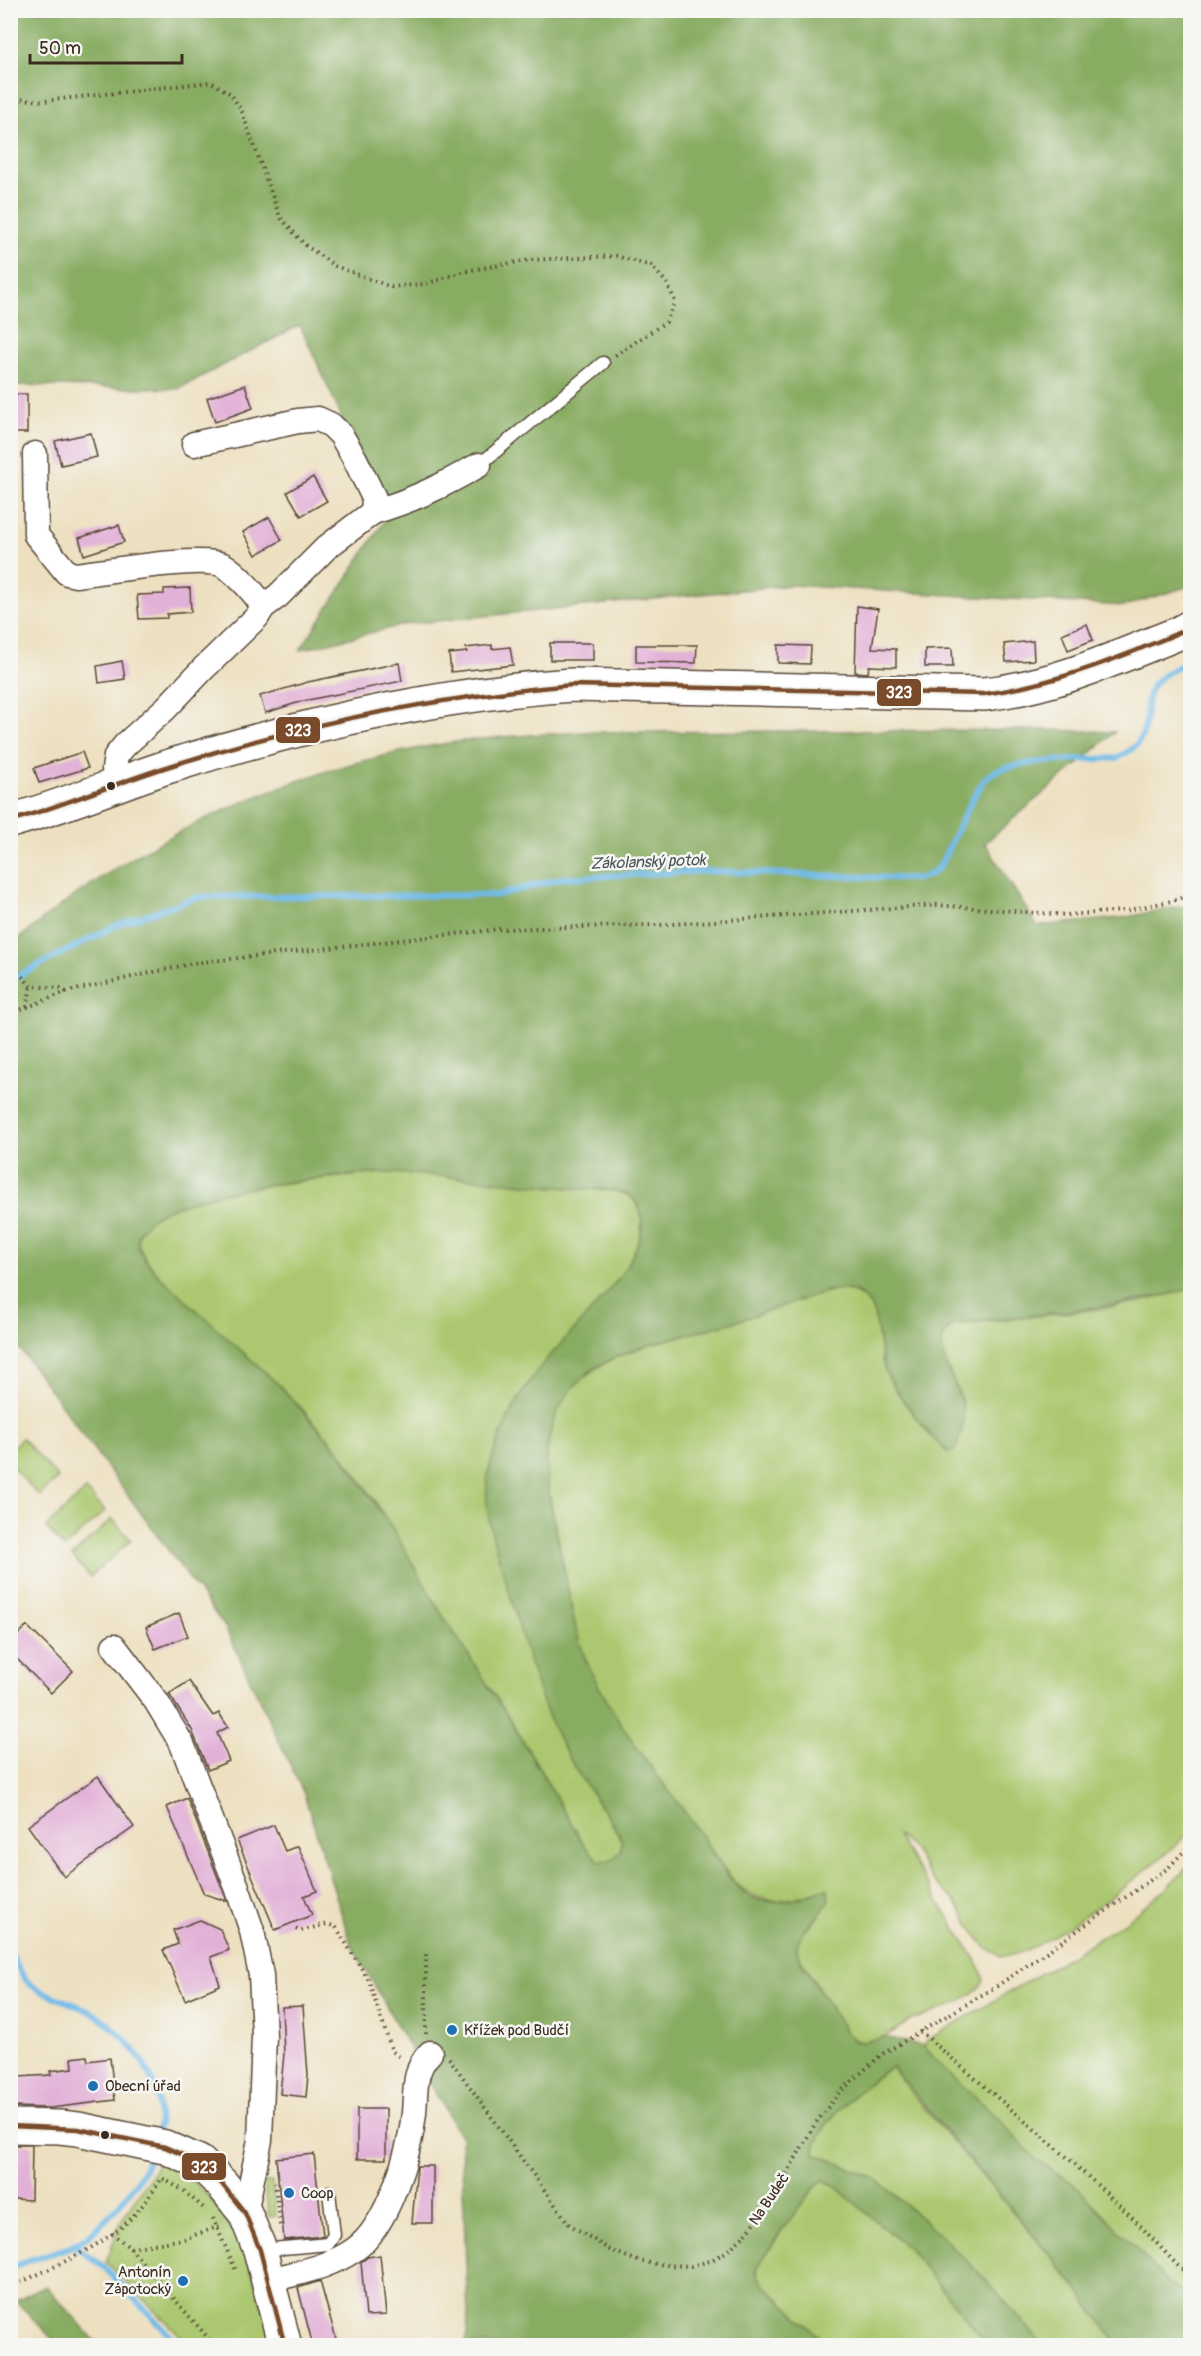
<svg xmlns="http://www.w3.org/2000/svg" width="1201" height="2356" font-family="Pangolin,sans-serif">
<rect width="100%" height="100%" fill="#f6f6f2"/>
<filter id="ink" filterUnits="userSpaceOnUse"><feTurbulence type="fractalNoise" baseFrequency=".0167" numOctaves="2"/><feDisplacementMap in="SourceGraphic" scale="12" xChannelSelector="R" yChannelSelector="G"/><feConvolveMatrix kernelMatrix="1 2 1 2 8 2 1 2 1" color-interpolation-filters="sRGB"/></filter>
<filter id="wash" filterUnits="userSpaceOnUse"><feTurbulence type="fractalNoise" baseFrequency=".008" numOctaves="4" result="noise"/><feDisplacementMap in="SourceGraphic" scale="24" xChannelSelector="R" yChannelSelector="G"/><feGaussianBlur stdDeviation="1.35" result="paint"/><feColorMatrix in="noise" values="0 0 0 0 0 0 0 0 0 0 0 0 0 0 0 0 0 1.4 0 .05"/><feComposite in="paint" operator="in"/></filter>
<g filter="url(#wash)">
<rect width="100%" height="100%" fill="#ede0c0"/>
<g fill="#abc86f" stroke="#737946" stroke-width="1.5">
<path d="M384,1173l45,1 126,13 61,4 16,6 8,13 2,12 -2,16 -13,29 -13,19 -77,85 -28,46 -21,56 69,263 21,37 37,55 7,16 -1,7 -9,9 -13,1 -15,-16c-26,-42 -49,-87 -76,-129 -24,-36 -49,-70 -70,-108 -35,-60 -68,-124 -115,-176 -20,-23 -42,-46 -65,-66 -22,-21 -126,-102 -120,-129 9,-48 203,-60 246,-64z"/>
<path d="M840,1289c50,7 31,54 47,86 14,26 39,57 60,77 4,-11 17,-34 16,-45 -3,-27 -39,-61 -10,-82l145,-16 41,-7 51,-13v543c-26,25 -158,134 -191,123 -22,-8 -32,-39 -46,-56 -5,-6 -12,-9 -17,-15 -14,-15 -20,-40 -39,-48l83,131 4,14c-8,15 -43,29 -59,35 -5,2 -10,1 -14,4 -14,9 -27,20 -45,22 -9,1 -15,-3 -20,-10l-49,-79 -1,-10 3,-5c11,-13 34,-32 28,-50 -35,11 -58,22 -90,-3 -16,-19 -30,-42 -45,-63 -43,-58 -94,-117 -115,-187l-31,-158c0,-21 2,-43 10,-63 24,-61 111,-73 166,-89 40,-12 78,-28 118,-36z"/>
<polygon points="22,1438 58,1478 39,1496 11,1465 11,1448"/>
<polygon points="86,1490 105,1511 64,1548 46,1527"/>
<polygon points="112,1519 131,1540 90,1577 72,1556"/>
<polygon points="1190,1865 1190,2298 1173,2287 1074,2184 1035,2159 997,2117 939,2064 924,2046 927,2040 1069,1957 1125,1922 1167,1888"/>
<path d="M892,2067l20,27 155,181 51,70h-75l-60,-68 -45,-44 -62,-54 -61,-25c-1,-30 53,-73 77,-87z"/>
<path d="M158,2161c29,7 59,41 72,67l7,-3 38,120h-85l-84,-83 15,-41 36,-55z"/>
<path d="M824,2180l12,7 74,63 78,95h-160l-63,-59 -8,-10 1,-10c13,-17 51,-80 66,-86z"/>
<polygon points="264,2182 272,2182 276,2216 269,2217"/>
</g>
<g fill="#88ac62" stroke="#626b40" stroke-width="1.5" fill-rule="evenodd">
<polygon points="11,11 1190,11 1190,586 1124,606 791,585 407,624 300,650 387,517 300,325 178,389 11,385"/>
<path d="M1049,730l66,2 -130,111 52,83 83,-8 70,-13v384c-77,20 -153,26 -232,34 -38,16 2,60 5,86 2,15 -3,28 -8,41l-5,3c-14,-6 -59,-67 -65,-83 -11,-33 0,-91 -58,-79 -32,11 -64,22 -97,32 -44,13 -118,25 -151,58 -53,54 -28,124 -15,189 7,33 11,68 26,99 27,56 66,105 103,154 17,24 32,57 57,73 21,12 57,0 77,-8 13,26 -43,40 -27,72l46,72 9,9 7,1 22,-5 40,9 15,18 58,53 38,42 39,25 99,103 17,11v47h-72l-51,-70 -175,-208c-24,14 -78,57 -77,87l61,25 62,54 45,44 60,68h-55l-78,-95 -74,-63 -12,-7c-11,5 -62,77 -68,91l1,5 8,10 63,59h-362l2,-30 -7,-177 -110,-194 -47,-150 -79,-167 -214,-290 -1,-391c120,-102 261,-170 415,-199 52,-10 106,-12 159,-15zM384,1173c58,1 114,9 172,14 19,2 47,0 64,5 7,1 13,5 16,10 32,49 -74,134 -100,170 -21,30 -41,67 -48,103 -7,39 12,83 22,120 14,47 26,97 47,141 12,24 27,46 42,68 7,10 16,21 21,33 2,5 2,9 1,14l-9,9 -13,1 -15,-16 -75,-127 -71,-110 -44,-77 -55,-80 -58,-64 -125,-114c-7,-9 -20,-22 -18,-35 7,-49 203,-62 246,-65z"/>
<polygon points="46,2286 99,2345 58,2345 16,2301"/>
</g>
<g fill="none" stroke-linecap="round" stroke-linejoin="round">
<g stroke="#6ebae8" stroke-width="6">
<path d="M10,980l109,-56 79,-27 300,-2 65,-17 143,-7 211,8 13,-4 10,-9c10,-20 34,-77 48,-90 21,-17 99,-16 128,-18 46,-18 20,-53 39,-75 8,-10 24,-16 35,-23"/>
<path d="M10,1950c5,11 11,27 21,35 20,14 47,18 67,31 37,26 72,73 58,120"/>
<polyline points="74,2245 104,2267 180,2346"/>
<path d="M10,2269c19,-12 42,-14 62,-23 26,-12 70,-64 78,-91"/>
</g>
</g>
<g id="blocks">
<g fill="#e2b1d7">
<polygon points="245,385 253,408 215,422 207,398"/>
<rect x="10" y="394" width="17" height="39"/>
<polygon points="91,433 97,457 61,465 55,441"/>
<polygon points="313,477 327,501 301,516 287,492"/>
<polygon points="269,517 282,540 256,555 243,532"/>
<polygon points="119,525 124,542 84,555 79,538"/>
<polygon points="190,588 191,612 167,614 167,618 139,619 137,595 164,594 164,589"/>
<polygon points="857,606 878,609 872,648 896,649 896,667 869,666 868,673 855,672"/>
<polygon points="1087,624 1093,640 1068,650 1062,634"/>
<polygon points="1033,641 1034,660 1006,662 1004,644"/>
<rect x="550" y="643" width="43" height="17"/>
<polygon points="492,645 492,649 510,647 513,665 451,672 449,654 467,652 466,648"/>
<polygon points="636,645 697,645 696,663 636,662"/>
<polygon points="778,645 811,646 810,664 778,663"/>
<polygon points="952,648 953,667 925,667 925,649"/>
<polygon points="122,661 125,679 99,683 97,666"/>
<polygon points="399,663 402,681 303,701 265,713 260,696 308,682"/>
<polygon points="82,752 88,768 39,783 34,768"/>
<polygon points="179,1613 188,1636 155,1649 146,1627"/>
<polygon points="27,1626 73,1671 51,1693 10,1652 10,1643"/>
<polygon points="189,1681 213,1716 219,1713 228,1727 217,1733 229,1761 208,1770 192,1730 169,1694"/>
<polygon points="98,1776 134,1827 64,1877 28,1826"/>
<polygon points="187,1798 194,1816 227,1901 204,1894 167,1807"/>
<polygon points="274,1825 285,1851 298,1846 317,1891 304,1896 312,1915 275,1930 237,1840"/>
<polygon points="200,1920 220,1929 229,1950 211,1957 220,1985 185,2000 163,1950 178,1944 173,1930"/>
<polygon points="303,2006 308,2075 306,2097 280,2094 284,2054 282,2007"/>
<polygon points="87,2056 88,2061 110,2058 115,2100 51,2108 10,2107 10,2082 17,2082 18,2077 51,2075 50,2071 73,2068 72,2058"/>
<rect x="357" y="2109" width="29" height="50"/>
<polygon points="10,2145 32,2145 31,2200 13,2199 13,2187 10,2187"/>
<polygon points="314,2154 323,2236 284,2240 276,2158"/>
<polygon points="417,2166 433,2166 433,2223 412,2223"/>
<polygon points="380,2255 386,2315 366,2316 361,2262 368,2257"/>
<polygon points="320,2281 338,2346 313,2346 298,2288"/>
</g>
</g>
</g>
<g filter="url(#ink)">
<use href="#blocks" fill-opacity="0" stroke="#564536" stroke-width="1.5"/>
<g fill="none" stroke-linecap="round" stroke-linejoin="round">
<g stroke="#564536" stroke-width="15">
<g id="lane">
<polyline points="479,465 603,363"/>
<polyline points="261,2250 328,2244 334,2235 329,2192"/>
</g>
</g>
<g stroke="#564536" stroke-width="27">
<g id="street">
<path d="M35,454l1,81 31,38 9,2c27,-3 129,-21 149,-9 12,8 31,28 38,41"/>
<path d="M373,512c41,-12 69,-26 106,-47"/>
<polyline points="117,785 114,769 116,756 125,745 166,708 204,668 257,617 263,607 278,596 327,547 373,512 374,498 355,459 341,435 331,425 318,419 298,421 194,444"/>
<polyline points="114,1646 156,1701 182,1744 237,1887 252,1931 261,1975 264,2036 260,2140 245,2213"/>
<path d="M268,2281c30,-9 60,-13 86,-31 34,-23 56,-98 60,-137 2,-22 -1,-43 16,-60"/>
</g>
</g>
<g stroke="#564536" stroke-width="36">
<g id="secondary">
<path d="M10,821c55,-15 107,-38 160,-55 131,-41 265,-72 402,-81l412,9c68,-7 132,-36 195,-61l11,-6"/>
<polyline points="10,2126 60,2127 78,2129 165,2147 199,2162 222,2184 245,2213 260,2250 285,2346"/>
</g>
</g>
<g stroke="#564536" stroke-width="4" stroke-dasharray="1.5 4.5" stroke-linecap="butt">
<polyline points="10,98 44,101 211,82 231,94 242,112 280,217 305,245 335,266 391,287 426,284 465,271 530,260 616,256 651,266 667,283 675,301 666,322 614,356"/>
<polyline points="10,963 31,986 60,988 66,992"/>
<polyline points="27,1007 31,986"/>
<polyline points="10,1014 66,992 194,963 500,929 659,925 936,905 1066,915 1124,911 1176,900 1190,894"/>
<polyline points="296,1929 300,1931 327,1924 336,1927 368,1979 392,2051 402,2059"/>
<polyline points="920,2031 1069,2159 1132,2217 1179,2267 1190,2275"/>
<polyline points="426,2034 426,1953"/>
<polyline points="449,2058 569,2224 610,2250 638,2261 665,2265 691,2266 710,2261 726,2252 744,2236 769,2205 815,2124 839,2093 881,2055 997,1986 1168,1868 1190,1845"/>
<polyline points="275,2182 280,2226"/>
<polyline points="213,2218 236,2271"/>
<polyline points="112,2233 130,2248 184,2239 220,2226"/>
<polyline points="130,2248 215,2346"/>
<path d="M10,2287c37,-17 83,-36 114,-62 15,-13 27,-31 38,-47l22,13 22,19"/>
</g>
<use href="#lane" stroke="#fff" stroke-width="12"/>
<use href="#street" stroke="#fff" stroke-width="24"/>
<use href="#secondary" stroke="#fff" stroke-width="33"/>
<g stroke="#f6f6f2" stroke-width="9">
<g id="bus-1">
<path d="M10,821c55,-16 106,-38 160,-55 131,-42 265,-69 402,-81l412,9c53,-7 102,-24 151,-43 18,-8 37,-14 55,-24"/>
<polyline points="10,2126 78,2129 165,2147 199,2162 222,2184 245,2213 260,2250 285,2346"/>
</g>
</g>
<use href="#bus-1" stroke="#7a4b2a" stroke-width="4.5"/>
</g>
</g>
<g fill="#3b2a1e" stroke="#f6f6f2" stroke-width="2">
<circle cx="111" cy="786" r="5"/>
<circle cx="105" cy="2135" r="5"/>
</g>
<g fill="#1f6fb2" stroke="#f6f6f2" stroke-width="2">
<circle cx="452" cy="2030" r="6"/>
<circle cx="93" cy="2086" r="6"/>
<circle cx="289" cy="2193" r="6"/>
<circle cx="183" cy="2281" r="6"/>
</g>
<g text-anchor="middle" stroke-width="5" stroke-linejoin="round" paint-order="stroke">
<g font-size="15" fill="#3b2a1e" stroke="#f6f6f2" text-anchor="start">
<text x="464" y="2035">Křížek pod Budčí</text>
<text x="105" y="2091">Obecní úřad</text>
<text x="301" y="2198">Coop</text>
<text x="171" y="2277" text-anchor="end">Antonín<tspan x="171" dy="17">Zápotocký</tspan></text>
</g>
<g font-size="15" fill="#3b2a1e" stroke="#f6f6f2">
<text transform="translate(769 2199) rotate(-56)" y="5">Na Budeč</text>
</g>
<g font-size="16" font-style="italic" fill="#4a555b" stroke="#f6f6f2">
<text transform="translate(648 861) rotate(-2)" y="6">Zákolanský potok</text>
</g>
</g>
<g stroke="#f6f6f2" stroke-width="2">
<rect x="876" y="678" width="46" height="29" rx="6" fill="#7a4b2a"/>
<rect x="275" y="716" width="46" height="28" rx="6" fill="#7a4b2a"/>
<rect x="181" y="2152" width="46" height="29" rx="6" fill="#7a4b2a"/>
</g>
<g font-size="16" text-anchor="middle" font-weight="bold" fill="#fff">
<text x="899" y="698">323</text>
<text x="298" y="736">323</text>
<text x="204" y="2173">323</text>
</g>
<rect width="1201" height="2356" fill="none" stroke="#f6f6f2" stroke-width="36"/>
<path d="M30 54v9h152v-9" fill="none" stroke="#3b2a1e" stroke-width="3"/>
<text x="39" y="54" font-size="18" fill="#3b2a1e" stroke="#f6f6f2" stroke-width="4.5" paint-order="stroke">50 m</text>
</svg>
